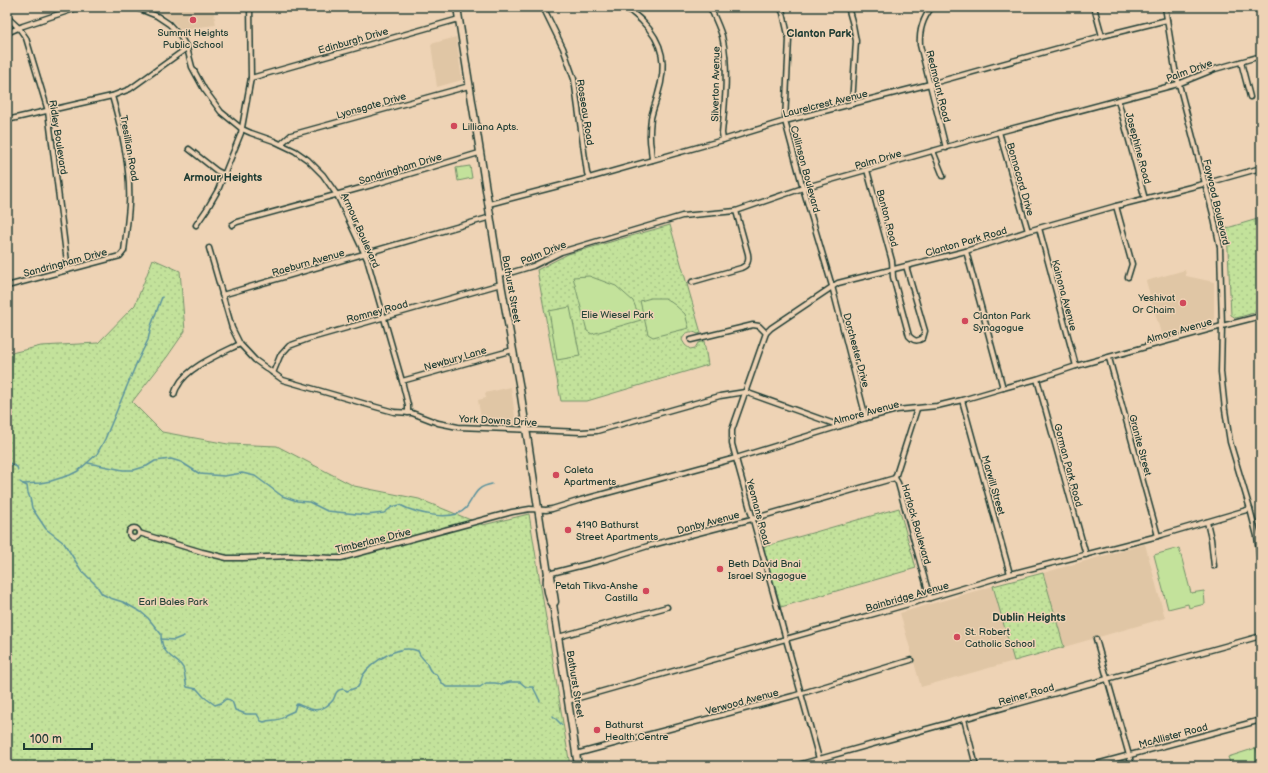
<svg xmlns="http://www.w3.org/2000/svg" width="1268" height="773" font-family="'Balsamiq Sans',sans-serif">
<defs>
<pattern id="park-dots" width="8" height="8" patternUnits="userSpaceOnUse"><rect width="8" height="8" fill="#c3e29b"/><path d="M2 2h.1M6 6h.1" fill="none" stroke="#a7c386" stroke-width="1.8" stroke-linecap="round"/></pattern>
</defs>
<rect width="100%" height="100%" fill="#eed3b5"/>
<filter id="ink" filterUnits="userSpaceOnUse"><feTurbulence type="fractalNoise" baseFrequency=".025" numOctaves="2"/><feDisplacementMap in="SourceGraphic" scale="8" xChannelSelector="R" yChannelSelector="G"/><feConvolveMatrix kernelMatrix="1 2 1 2 8 2 1 2 1" color-interpolation-filters="sRGB"/></filter>
<g filter="url(#ink)">
<g fill="#e0c6a5">
<polygon points="152,7 213,7 216,25 181,29 165,15"/>
<polygon points="456,37 462,80 437,87 431,44"/>
<polygon points="1185,270 1186,276 1214,282 1214,323 1162,337 1146,281"/>
<polygon points="511,387 516,424 482,425 478,400 486,398 485,393"/>
<polygon points="1145,544 1165,618 1064,647 1043,573"/>
<polygon points="993,586 1014,661 921,687 900,613"/>
</g>
<g fill="url(#park-dots)" stroke="#719068">
<polygon points="1261,218 1261,311 1236,318 1231,315 1227,228"/>
<path d="M670,225l31,108 -3,1c-6,-3 -9,-3 -14,1l-2,5 3,5 5,4 5,-1 3,-5 6,-2 4,24 -121,36h-26l-24,-131 31,-16z"/>
<polygon points="153,259 180,271 185,331 167,357 132,402 162,432 228,444 277,446 354,486 419,499 483,525 529,514 570,766 7,766 7,354 41,346 98,343 135,305"/>
<polygon points="899,508 916,568 781,607 763,547"/>
<polygon points="1043,573 1064,647 1014,661 993,586"/>
</g>
<g fill="#c3e29b" stroke="#719068">
<polygon points="470,166 472,178 458,181 456,168"/>
<polygon points="589,276 616,286 633,301 641,320 592,334 587,331 573,277"/>
<polygon points="651,298 665,298 675,305 685,314 689,328 653,337 648,334 640,301"/>
<polygon points="570,307 580,356 557,360 549,311"/>
<polygon points="1179,548 1191,593 1204,591 1205,604 1189,608 1188,604 1168,609 1154,555"/>
<polygon points="1256,748 1261,766 1231,766 1228,757"/>
</g>
<g fill="none" stroke-linecap="round" stroke-linejoin="round">
<g stroke="#5a929d" stroke-width="1.5">
<polyline points="7,462 17,467 18,470"/>
<path d="M88,463l35,7h11l13,-4 8,-5 16,-2 10,3 19,12 24,2 18,-3 13,3 27,20 15,5 12,1 18,9 40,4 17,-2 8,-6 8,-2c15,8 53,18 66,3 9,-12 9,-21 26,-24"/>
<polyline points="20,482 23,484 40,483 51,481 70,475 78,471 97,454 105,439 137,362 148,340 151,326 162,297"/>
<path d="M23,484l4,2 1,7 2,5 2,10 14,21 18,14 17,27 16,16 5,8 8,4 13,4 18,10 7,6 13,16c0,11 3,18 13,25 3,3 7,4 9,9 2,5 2,13 4,19l10,2 7,8 11,8 6,-2 5,-4c7,0 7,5 9,11l11,4h11l4,7 3,1c7,-3 13,0 20,-5l1,-2 9,-4 2,-6 1,-1c10,4 19,9 28,3 3,-2 6,-4 8,-7 3,-5 2,-10 10,-11l4,2 11,-4c2,-3 3,-8 5,-12 10,-14 37,-32 55,-24 2,6 5,7 8,11 3,6 3,10 10,12l6,9 4,4h34l6,-4h9l6,1 9,-2h10l6,5h7l7,14"/>
<polyline points="161,639 174,640 184,636"/>
<polyline points="553,716 562,725"/>
</g>
<g stroke="#1f3d34" stroke-width="7">
<g id="minor">
<polyline points="132,7 142,10 157,16 169,24 180,36 187,48 192,67 204,89 221,112 242,129 251,133 274,141 295,151 308,160 323,175 337,195 367,259 402,381 408,405 408,413"/>
<polyline points="543,7 563,48 574,79 587,173 589,178"/>
<path d="M626,7c5,5 11,9 16,14 22,22 25,44 16,73 -2,8 -5,15 -7,24 -1,9 -2,21 0,30 0,5 1,7 1,12"/>
<path d="M710,7c4,9 9,19 12,29 7,28 3,68 0,97l1,7"/>
<polyline points="780,7 783,13 789,39 785,121 803,188 832,286 866,418"/>
<polyline points="848,7 853,25 856,41 852,104"/>
<path d="M932,7c-9,11 -13,25 -12,38l26,103"/>
<polyline points="1094,7 1102,36"/>
<polyline points="1165,7 1175,69 1213,214 1220,247 1222,326 1221,372 1225,410 1230,442 1250,509 1257,536 1261,569"/>
<polyline points="7,17 19,28 26,38 48,111 68,270"/>
<polyline points="7,33 23,26 80,7"/>
<polyline points="1241,62 1250,97"/>
<polyline points="251,78 459,19"/>
<polyline points="1118,100 1145,199"/>
<polyline points="7,120 112,96 130,89 187,48"/>
<polyline points="999,132 1028,231"/>
<polyline points="281,144 291,135 469,86"/>
<polyline points="189,149 217,171 225,175"/>
<polyline points="933,151 943,176"/>
<path d="M867,170l25,91 1,16 16,59c5,5 8,6 14,2l2,-7 -19,-65"/>
<polyline points="489,204 589,178 723,140 785,121 930,84 1102,36 1167,20"/>
<polyline points="1116,206 1132,264 1128,277"/>
<polyline points="196,225 207,209 218,190 241,133 251,78 250,7"/>
<polyline points="232,225 237,222 379,183 479,153"/>
<polyline points="1039,228 1076,366"/>
<polyline points="209,248 232,328 240,344 255,360 283,380 376,407 394,412 412,413 438,423 458,427 581,432 597,431 720,396 745,392 840,426"/>
<polyline points="966,251 1003,388"/>
<polyline points="499,274 513,272 533,266 561,252 682,216 736,211 803,188 999,132 1178,84 1215,69 1261,56"/>
<path d="M692,282l49,-14c7,-3 8,-7 7,-14l-12,-43"/>
<path d="M7,286l113,-30 4,-5c2,-16 4,-31 5,-46 2,-36 -7,-74 -17,-109"/>
<polyline points="222,295 491,217"/>
<polyline points="691,340 753,325 759,326 766,333"/>
<polyline points="1109,358 1158,536"/>
<polyline points="273,373 280,356 289,346 308,339 501,284"/>
<polyline points="1037,379 1086,555"/>
<polyline points="402,381 513,350"/>
<path d="M174,395c1,-3 2,-7 4,-9 9,-19 44,-33 62,-42"/>
<polyline points="962,400 1010,574"/>
<polyline points="895,478 898,483 930,598"/>
<polyline points="895,478 917,409"/>
<polyline points="1207,522 1211,539 1214,566"/>
<circle cx="134" cy="533" r="5"/>
<polyline points="139,533 202,552 227,558 243,558 290,556 333,558 341,558 512,512 530,509 546,510 552,509 581,500 736,458 866,418 897,410 937,406 962,400 1003,388 1037,379 1076,366 1222,326 1261,316"/>
<polyline points="548,574 603,560 648,546 752,519 895,478"/>
<polyline points="558,637 667,607"/>
<polyline points="1096,639 1132,766"/>
<polyline points="568,701 930,598 1010,574 1158,536 1250,509"/>
<polyline points="964,719 976,766"/>
<polyline points="576,754 793,696 911,660"/>
<polyline points="794,766 1261,636"/>
<polyline points="821,766 732,444 732,430 766,333 771,328 838,283 966,251 1028,231 1116,206 1211,182 1261,168"/>
<polyline points="1089,766 1261,720"/>
</g>
</g>
<g stroke="#1f3d34" stroke-width="9">
<g id="secondary">
<path d="M457,7l44,277 19,105 28,185c-3,5 0,26 5,30l25,162"/>
<polyline points="548,574 551,576 555,602 553,604"/>
</g>
</g>
<use href="#minor" stroke="#eed3b5" stroke-width="4"/>
<use href="#secondary" stroke="#eed3b5" stroke-width="6"/>
</g>
</g>
<g fill="#d1495b" stroke="#eed3b5" stroke-width="1.5">
<circle cx="193" cy="20" r="4"/>
<circle cx="454" cy="126" r="4"/>
<circle cx="1183" cy="303" r="4"/>
<circle cx="965" cy="321" r="4"/>
<circle cx="556" cy="475" r="4"/>
<circle cx="568" cy="530" r="4"/>
<circle cx="720" cy="569" r="4"/>
<circle cx="646" cy="591" r="4"/>
<circle cx="957" cy="637" r="4"/>
<circle cx="597" cy="730" r="4"/>
</g>
<g text-anchor="middle" stroke-width="3" stroke-linejoin="round" paint-order="stroke">
<g font-size="10" fill="#1f3d34" stroke="#eed3b5" text-anchor="start">
<text x="193" y="36" text-anchor="middle">Summit Heights<tspan x="193" dy="12">Public School</tspan></text>
<text x="462" y="130">Lilliana Apts.</text>
<text x="1175" y="301" text-anchor="end">Yeshivat<tspan x="1175" dy="12">Or Chaim</tspan></text>
<text x="973" y="319">Clanton Park<tspan x="973" dy="12">Synagogue</tspan></text>
<text x="564" y="473">Caleta<tspan x="564" dy="12">Apartments</tspan></text>
<text x="576" y="528">4190 Bathurst<tspan x="576" dy="12">Street Apartments</tspan></text>
<text x="728" y="567">Beth David Bnai<tspan x="728" dy="12">Israel Synagogue</tspan></text>
<text x="638" y="589" text-anchor="end">Petah Tikva-Anshe<tspan x="638" dy="12">Castilla</tspan></text>
<text x="965" y="635">St. Robert<tspan x="965" dy="12">Catholic School</tspan></text>
<text x="605" y="728">Bathurst<tspan x="605" dy="12">Health Centre</tspan></text>
</g>
<g font-size="10" fill="#1f3d34" stroke="#eed3b5">
<text transform="translate(353 40) rotate(-16)" y="4">Edinburgh Drive</text>
<text transform="translate(1189 70) rotate(-20)" y="4">Palm Drive</text>
<text transform="translate(715 84) rotate(-89)" y="4">Silverton Avenue</text>
<text transform="translate(939 86) rotate(76)" y="4">Redmount Road</text>
<text transform="translate(825 103) rotate(-14)" y="4">Laurelcrest Avenue</text>
<text transform="translate(371 105) rotate(-16)" y="4">Lyonsgate Drive</text>
<text transform="translate(586 112) rotate(81)" y="4">Rosseau Road</text>
<text transform="translate(59 137) rotate(81)" y="4">Ridley Boulevard</text>
<text transform="translate(130 148) rotate(80)" y="4">Tresillian Road</text>
<text transform="translate(1139 148) rotate(75)" y="4">Josephine Road</text>
<text transform="translate(878 159) rotate(-16)" y="4">Palm Drive</text>
<text transform="translate(400 168) rotate(-17)" y="4">Sandringham Drive</text>
<text transform="translate(806 169) rotate(75)" y="4">Collinson Boulevard</text>
<text transform="translate(1021 179) rotate(74)" y="4">Bonnacord Drive</text>
<text transform="translate(1217 202) rotate(77)" y="4">Faywood Boulevard</text>
<text transform="translate(888 218) rotate(75)" y="4">Banton Road</text>
<text transform="translate(361 230) rotate(66)" y="4">Armour Boulevard</text>
<text transform="translate(966 241) rotate(-16)" y="4">Clanton Park Road</text>
<text transform="translate(543 252) rotate(-22)" y="4">Palm Drive</text>
<text transform="translate(65 262) rotate(-15)" y="4">Sandringham Drive</text>
<text transform="translate(308 262) rotate(-16)" y="4">Raeburn Avenue</text>
<text transform="translate(512 289) rotate(80)" y="4">Bathurst Street</text>
<text transform="translate(1065 295) rotate(75)" y="4">Kainona Avenue</text>
<text transform="translate(377 311) rotate(-15)" y="4">Romney Road</text>
<text transform="translate(1179 330) rotate(-16)" y="4">Almore Avenue</text>
<text transform="translate(857 350) rotate(75)" y="4">Dorchester Drive</text>
<text transform="translate(455 358) rotate(-16)" y="4">Newbury Lane</text>
<text transform="translate(866 412) rotate(-15)" y="4">Almore Avenue</text>
<text transform="translate(498 420) rotate(3)" y="4">York Downs Drive</text>
<text transform="translate(1141 445) rotate(75)" y="4">Granite Street</text>
<text transform="translate(1069 465) rotate(75)" y="4">Gorman Park Road</text>
<text transform="translate(994 485) rotate(74)" y="4">Marwill Street</text>
<text transform="translate(759 512) rotate(75)" y="4">Yeomans Road</text>
<text transform="translate(708 522) rotate(-15)" y="4">Danby Avenue</text>
<text transform="translate(917 524) rotate(74)" y="4">Harlock Boulevard</text>
<text transform="translate(373 540) rotate(-14)" y="4">Timberlane Drive</text>
<text transform="translate(907 596) rotate(-16)" y="4">Bainbridge Avenue</text>
<text transform="translate(576 684) rotate(81)" y="4">Bathurst Street</text>
<text transform="translate(1026 694) rotate(-16)" y="4">Reiner Road</text>
<text transform="translate(742 701) rotate(-15)" y="4">Verwood Avenue</text>
<text transform="translate(1173 735) rotate(-15)" y="4">McAllister Road</text>
</g>
<g font-size="10" fill="#274539" stroke="#eed3b5">
<text x="617" y="318">Elie Wiesel Park</text>
<text x="173" y="605">Earl Bales Park</text>
</g>
<g font-size="11" font-weight="bold" fill="#1f3d34" stroke="#eed3b5">
<text x="819" y="37">Clanton Park</text>
<text x="223" y="181">Armour Heights</text>
<text x="1029" y="621">Dublin Heights</text>
</g>
</g>
<rect width="1268" height="773" fill="none" stroke="#eed3b5" stroke-width="24"/>
<rect x="12" y="12" width="1244" height="749" fill="none" stroke="#1f3d34" stroke-width="1.5" filter="url(#ink)"/>
<path d="M24 743v6h68v-6" fill="none" stroke="#1f3d34" stroke-width="2"/>
<text x="30" y="743" font-size="12" fill="#1f3d34" stroke="#eed3b5" stroke-width="3" paint-order="stroke">100 m</text>
</svg>
